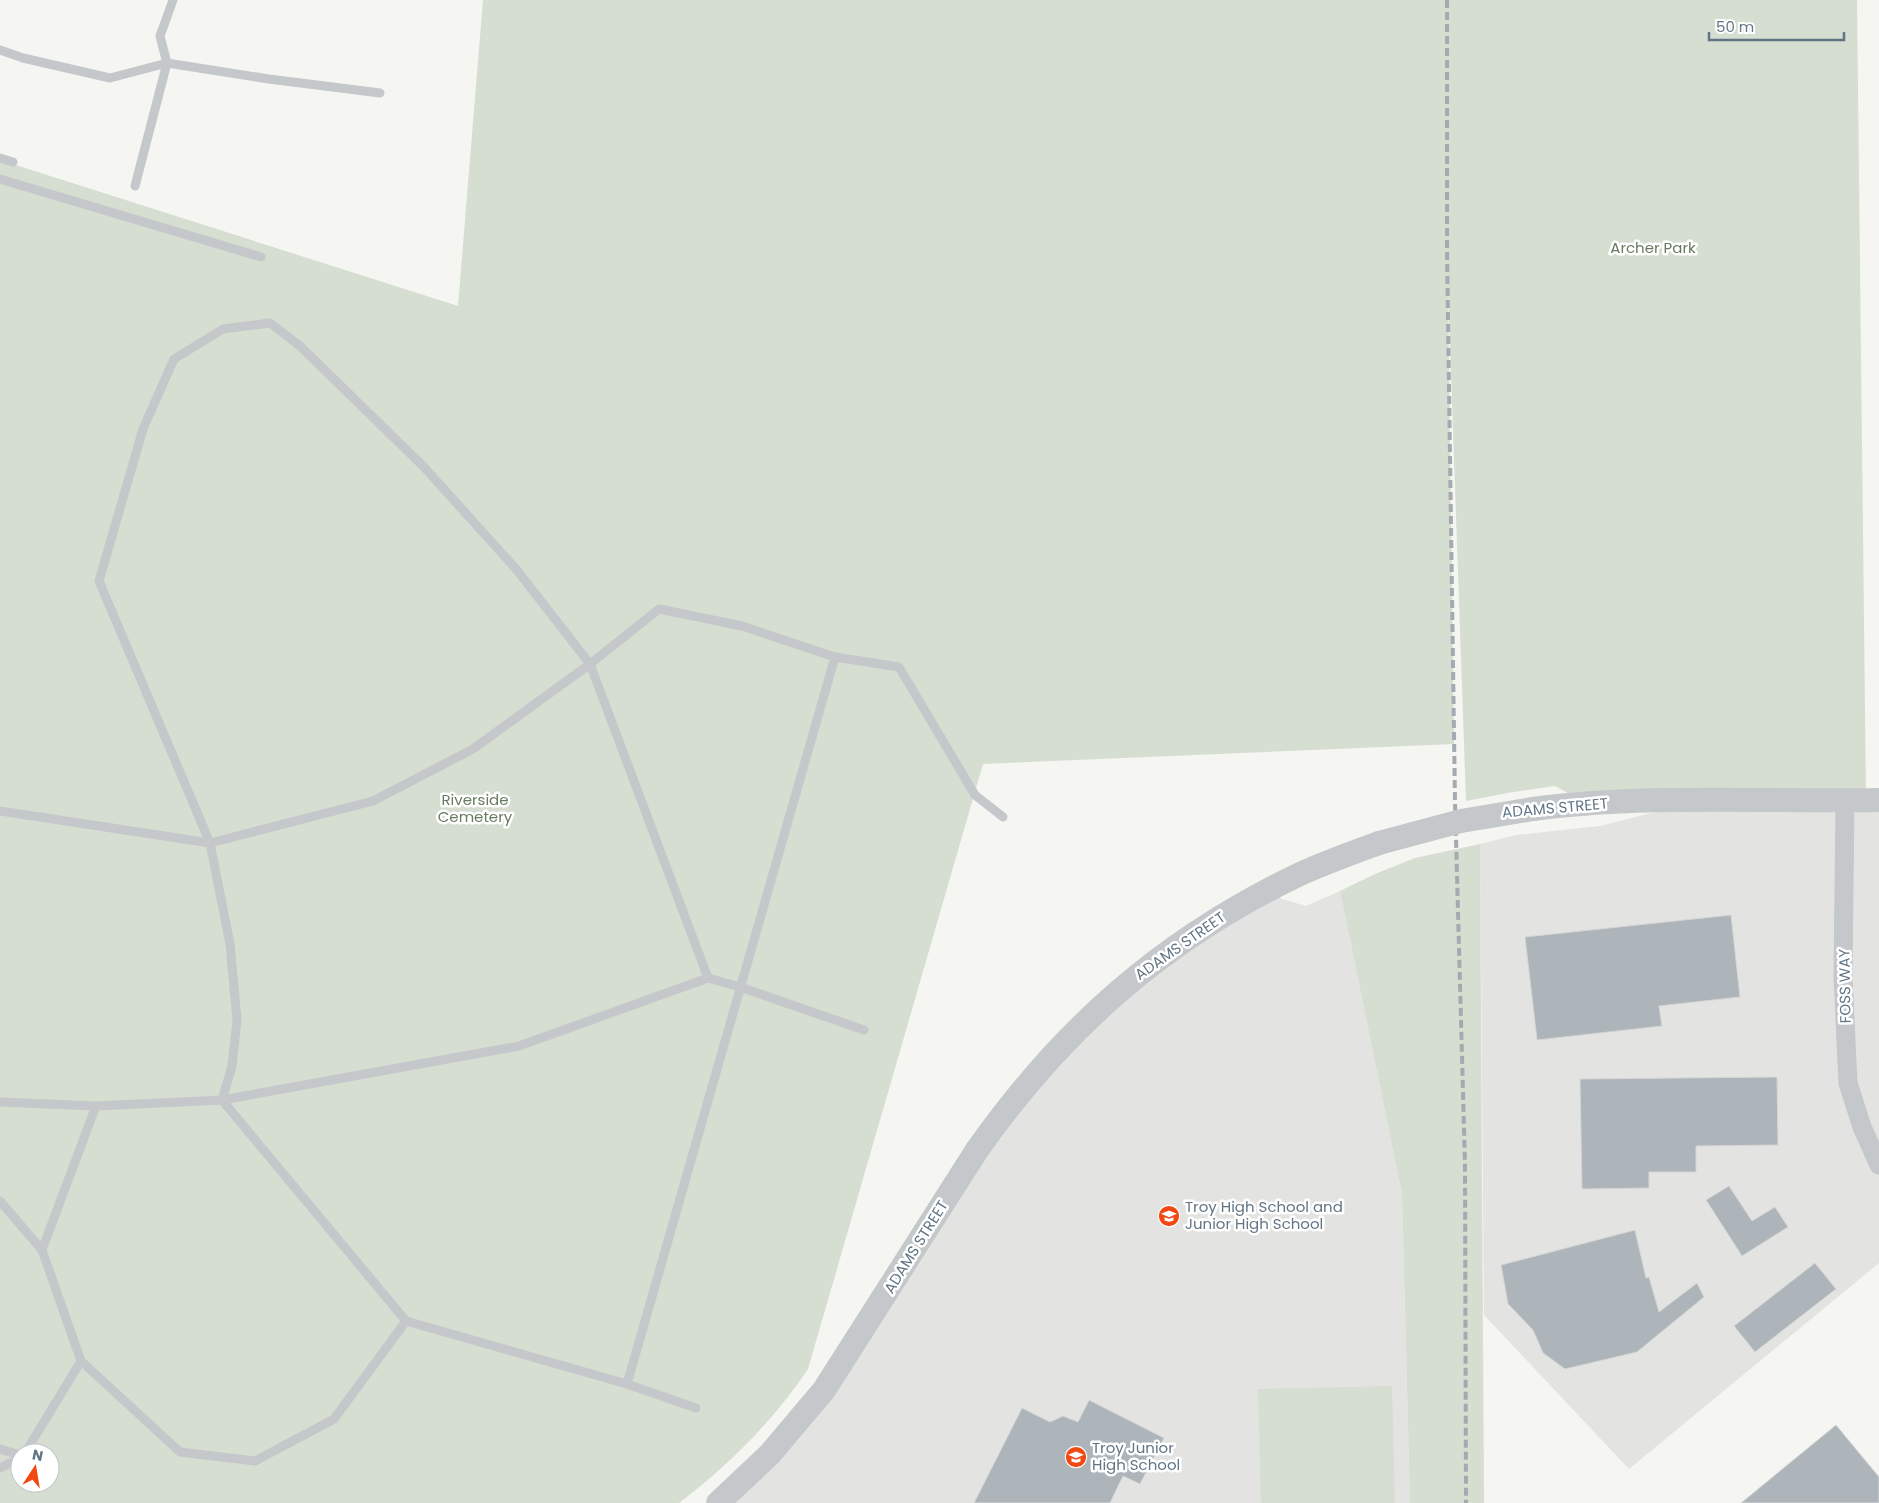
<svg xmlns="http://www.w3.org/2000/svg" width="1879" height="1503" font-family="Poppins,sans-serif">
<rect width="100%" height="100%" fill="#f5f5f1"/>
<g fill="#e3e4e2">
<polygon points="1702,800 1879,800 1879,1263 1629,1469 1484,1315 1480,844 1516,835 1600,826"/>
<polygon points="1340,891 1402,1194 1410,1503 718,1503 770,1454 1057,1049 1262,893 1306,906"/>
</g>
<g fill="#d6ddd1" fill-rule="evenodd">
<path d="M483,0h1374l9,800 -278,4 -33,-18 -42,6 -47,9 -18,-515 6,458 -471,20 -175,605c-34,51 -80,97 -129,134h-679v-1343l458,146zM20,1453h30v30h-30z"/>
<polygon points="1480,844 1484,1503 1410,1503 1402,1194 1340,891 1375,874 1415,858"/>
<polygon points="1392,1386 1395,1503 1261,1503 1258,1389"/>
</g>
<g fill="#adb5bb" stroke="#d6d6d4">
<polygon points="1731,915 1740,997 1659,1006 1662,1026 1537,1040 1525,937"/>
<polygon points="1777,1077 1778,1145 1696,1146 1696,1172 1649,1172 1649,1188 1582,1189 1580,1079"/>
<polygon points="1729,1186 1752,1221 1775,1207 1788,1227 1742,1256 1706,1200"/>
<polygon points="1635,1230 1646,1278 1649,1277 1659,1312 1697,1283 1704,1297 1637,1352 1565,1369 1543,1353 1533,1330 1508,1304 1501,1265"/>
<polygon points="1815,1263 1836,1289 1755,1352 1734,1326"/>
<polygon points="1089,1400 1164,1438 1140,1484 1123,1476 1110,1503 974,1503 1022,1408 1050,1422 1063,1416 1078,1422"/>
<polygon points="1836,1425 1879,1477 1879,1503 1741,1503"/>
</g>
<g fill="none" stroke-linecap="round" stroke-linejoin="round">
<g stroke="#c4c8cb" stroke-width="9">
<polyline points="0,50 23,58 110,78 167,63 269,79 380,93"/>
<polyline points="0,158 13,162"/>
<polyline points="0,179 261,257"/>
<polyline points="135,186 167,63 160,36 173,0"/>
<polyline points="0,811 210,843 373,801 473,749 590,664 659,609 742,626 835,657 899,667 975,795 1003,817"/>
<polyline points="708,978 590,664 516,569 424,467 300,346 270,323 223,329 174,359 143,429 99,581 210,843 230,944 237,1020 232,1066 222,1100 519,1046 708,978 740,987 864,1030"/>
<polyline points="0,1102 96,1106 222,1100 406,1321 627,1384 696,1408"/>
<polyline points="96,1106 42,1250 81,1361 180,1452 255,1461 334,1419 406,1321"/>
<polyline points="0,1201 42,1250"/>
<polyline points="627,1384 835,657"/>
<polyline points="0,1449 20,1455"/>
<polyline points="25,1453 81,1361"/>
<polyline points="0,1468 20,1458"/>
</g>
<polyline stroke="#c4c8cb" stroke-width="19" points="1845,800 1843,976 1848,1083 1862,1127 1879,1165"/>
<g stroke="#c4c8cb" stroke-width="24">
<path d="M1533,809c115,-15 231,-7 346,-9"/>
<path d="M718,1503l52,-49 54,-64 153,-240c86,-122 186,-210 321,-275 26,-12 54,-22 81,-32"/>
</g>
<polyline stroke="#a4aab0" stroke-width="4" stroke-dasharray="8 4" stroke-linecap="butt" points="1447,0 1447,249 1455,802 1465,1165 1466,1503"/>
<polyline stroke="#c4c8cb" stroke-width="24" points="1379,843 1461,821 1533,809"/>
</g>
<defs>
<g id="school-disc" transform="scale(1.125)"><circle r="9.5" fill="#f24913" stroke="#fff"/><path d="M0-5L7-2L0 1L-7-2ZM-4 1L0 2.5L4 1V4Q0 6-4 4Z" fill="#fff"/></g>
</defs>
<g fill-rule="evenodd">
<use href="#school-disc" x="1169" y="1216"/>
<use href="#school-disc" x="1076" y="1457"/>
</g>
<g text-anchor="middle" stroke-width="5" stroke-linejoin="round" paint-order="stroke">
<g font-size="15" fill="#667b61" stroke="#fff">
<text x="1653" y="253">Archer Park</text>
<text x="475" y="805">Riverside<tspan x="475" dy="17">Cemetery</tspan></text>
</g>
<g font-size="15" fill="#617585" stroke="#fff">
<text transform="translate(1555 808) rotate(-5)" y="5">ADAMS STREET</text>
<text transform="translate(1180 946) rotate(-35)" y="5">ADAMS STREET</text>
<text transform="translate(1845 986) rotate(-91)" y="5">FOSS WAY</text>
<text transform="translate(916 1247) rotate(-58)" y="5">ADAMS STREET</text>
</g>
<g font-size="15" fill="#617585" stroke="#fff" text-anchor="start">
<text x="1185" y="1212">Troy High School and<tspan x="1185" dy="17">Junior High School</tspan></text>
<text x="1092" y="1453">Troy Junior<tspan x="1092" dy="17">High School</tspan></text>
</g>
</g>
<g transform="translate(35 1468) rotate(12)"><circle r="24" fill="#ffffff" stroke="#c0c8ce"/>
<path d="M0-4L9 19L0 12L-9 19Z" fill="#f24913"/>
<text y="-8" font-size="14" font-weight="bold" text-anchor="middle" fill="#617585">N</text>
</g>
<path d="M1709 32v8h135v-8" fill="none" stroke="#617585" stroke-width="2.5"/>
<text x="1716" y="32" font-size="15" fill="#617585" stroke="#ffffff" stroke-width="4" paint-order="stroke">50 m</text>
</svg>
